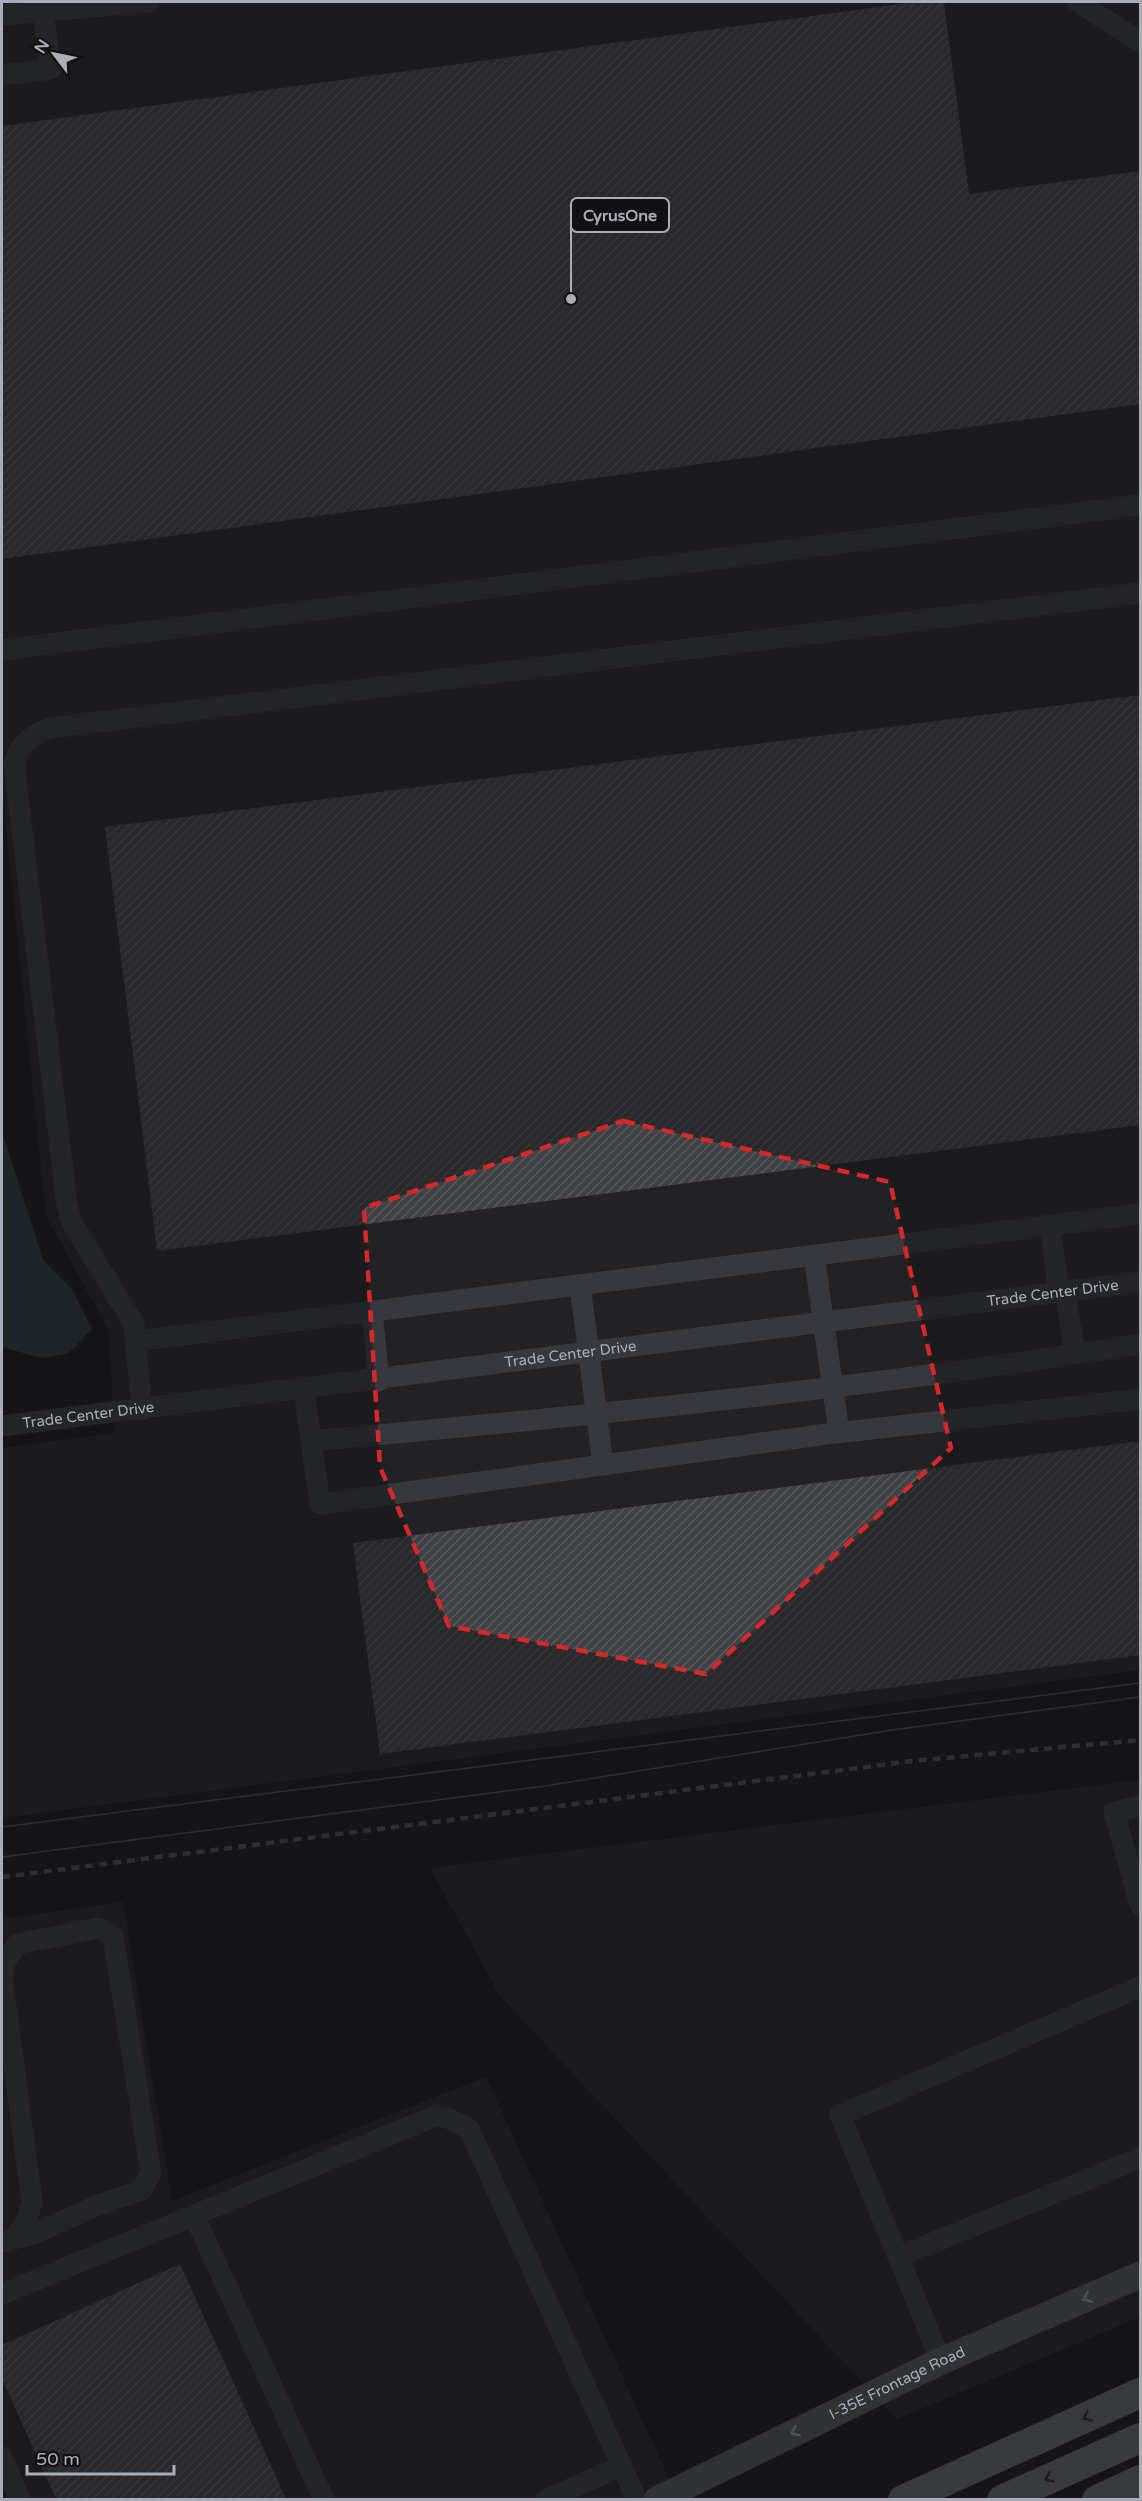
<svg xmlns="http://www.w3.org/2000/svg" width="1142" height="2501" font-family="'Varela Round',sans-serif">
<defs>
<pattern id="building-hatch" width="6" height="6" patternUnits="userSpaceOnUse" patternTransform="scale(1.5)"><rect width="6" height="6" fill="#404145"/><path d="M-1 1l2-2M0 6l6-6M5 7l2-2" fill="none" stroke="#595a5e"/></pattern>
</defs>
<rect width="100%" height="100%" fill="#161618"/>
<g fill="#222225">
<polygon points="2,2 1140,2 1140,1670 2,1818 2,1448 115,1433 108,1329 46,1216 2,786"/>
<polygon points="1140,1780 1140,2317 897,2419 500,1996 430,1868"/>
<polygon points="123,1902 172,2201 486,2077 678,2499 2,2499 2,1919"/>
</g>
<polygon fill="#2c353c" points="2,1131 43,1260 72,1289 92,1329 68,1354 41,1358 2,1347"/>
<g fill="url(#building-hatch)">
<polygon points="915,2 944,2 969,194 1140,171 1140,404 2,559 2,126"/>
<polygon points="1140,695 1140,1125 157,1251 105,827"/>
<polygon points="1140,1441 1140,1655 380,1754 353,1543"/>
<polygon points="180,2264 286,2499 56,2499 2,2379 2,2345"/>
</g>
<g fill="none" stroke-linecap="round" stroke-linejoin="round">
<g stroke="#37383d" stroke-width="21">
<polyline points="1078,2 1140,42"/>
<polyline points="2,15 149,2"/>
<polyline points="2,75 51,69 43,12"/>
<polyline points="2,650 1140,505"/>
<polyline points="1050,1226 1059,1293"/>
<polyline points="814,1255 839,1432"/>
<polyline points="580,1285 603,1465"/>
<polyline points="1065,1292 1075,1353"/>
<polyline points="372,1311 379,1381"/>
<polyline points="136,1341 1140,1214"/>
<polyline points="304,1390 320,1504 827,1434 1140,1399"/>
<path d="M142,1410l-8,-86 -63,-103 -4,-16 -53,-442c6,-19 17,-28 36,-35l1090,-135"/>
<path id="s1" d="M2,1426l1138,-144"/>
<path d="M311,1441c277,-25 555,-53 829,-97"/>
<polyline points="1140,1806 1114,1812 1140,1905"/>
<polyline points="194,2215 324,2500"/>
<polyline points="2,2242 36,2233 98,2205 142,2190 151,2173 113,1936 98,1928 17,1944 4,1964 3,1983 32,2202 27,2220 16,2236"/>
<polyline points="898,2257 1140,2158"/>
<polyline points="2,2294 436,2116 448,2118 469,2129 637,2500"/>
<polyline points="941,2361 840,2115 1140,1987"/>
<polyline points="2,2457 20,2500"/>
<polyline points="545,2500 622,2466"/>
</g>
<path stroke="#53555c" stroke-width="27" id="s2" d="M657,2500l284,-139 199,-86"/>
<g stroke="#63666e" stroke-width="30">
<polyline points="903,2500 1140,2393"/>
<polyline points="1002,2500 1140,2438"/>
<polyline points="1097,2500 1140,2480"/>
</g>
<g stroke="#4a4c52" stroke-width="1.5">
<polyline points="2,1827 1140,1683"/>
<polyline points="2,1857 545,1786 892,1730 1140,1697"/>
</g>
<polyline stroke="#4a4c52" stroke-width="4.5" stroke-dasharray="8 6" stroke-linecap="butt" points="2,1877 913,1761 1140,1740"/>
</g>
<defs><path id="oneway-chevron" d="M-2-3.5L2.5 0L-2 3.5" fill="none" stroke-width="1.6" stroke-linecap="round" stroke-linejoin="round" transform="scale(1.5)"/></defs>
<g stroke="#979ba6">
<use href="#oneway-chevron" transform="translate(1087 2298) rotate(157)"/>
<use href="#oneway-chevron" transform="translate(795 2432) rotate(154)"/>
</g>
<g stroke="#26262a">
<use href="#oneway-chevron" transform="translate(1087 2417) rotate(156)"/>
<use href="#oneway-chevron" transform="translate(1049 2478) rotate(156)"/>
</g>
<path d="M0 0H1142V2501H0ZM623,1121l267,61 61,266 -245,226 -257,-48 -69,-159 -16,-259z" fill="#161618" fill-opacity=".55" fill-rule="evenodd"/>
<path fill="none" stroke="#d62828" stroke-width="4.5" stroke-dasharray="12 8" stroke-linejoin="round" d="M623,1121l267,61 61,266 -245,226 -257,-48 -69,-159 -16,-259z"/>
<g text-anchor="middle" stroke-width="4.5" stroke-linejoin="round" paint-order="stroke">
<g font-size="15" fill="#a8adb8" stroke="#111113">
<text dy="5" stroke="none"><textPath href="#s1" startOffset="1059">Trade Center Drive</textPath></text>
<text dy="5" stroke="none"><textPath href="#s1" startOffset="573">Trade Center Drive</textPath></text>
<text dy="5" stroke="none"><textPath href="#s1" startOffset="87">Trade Center Drive</textPath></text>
<text dy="5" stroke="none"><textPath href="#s2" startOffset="267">I-35E Frontage Road</textPath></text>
</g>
</g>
<path fill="none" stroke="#a8adb8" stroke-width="2" d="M571 299L571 215"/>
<circle fill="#a8adb8" stroke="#111113" stroke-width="2" cx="571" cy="299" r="6"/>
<rect fill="#111113" stroke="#a8adb8" stroke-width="2" x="571" y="198" width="98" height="34" rx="6"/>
<g font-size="16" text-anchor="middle" font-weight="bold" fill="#a8adb8">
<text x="620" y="221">CyrusOne</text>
</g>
<rect width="1142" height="2501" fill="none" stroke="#a8adb8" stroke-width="6"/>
<g transform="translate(54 54) rotate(302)" stroke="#111113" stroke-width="4.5" paint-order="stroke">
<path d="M0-4.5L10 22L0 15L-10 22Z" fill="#a8adb8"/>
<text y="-9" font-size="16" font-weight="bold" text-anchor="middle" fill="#a8adb8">N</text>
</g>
<path d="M27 2465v9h147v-9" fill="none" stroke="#a8adb8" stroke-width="3"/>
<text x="36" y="2465" font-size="18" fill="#a8adb8" stroke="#111113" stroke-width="4.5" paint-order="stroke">50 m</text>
</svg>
